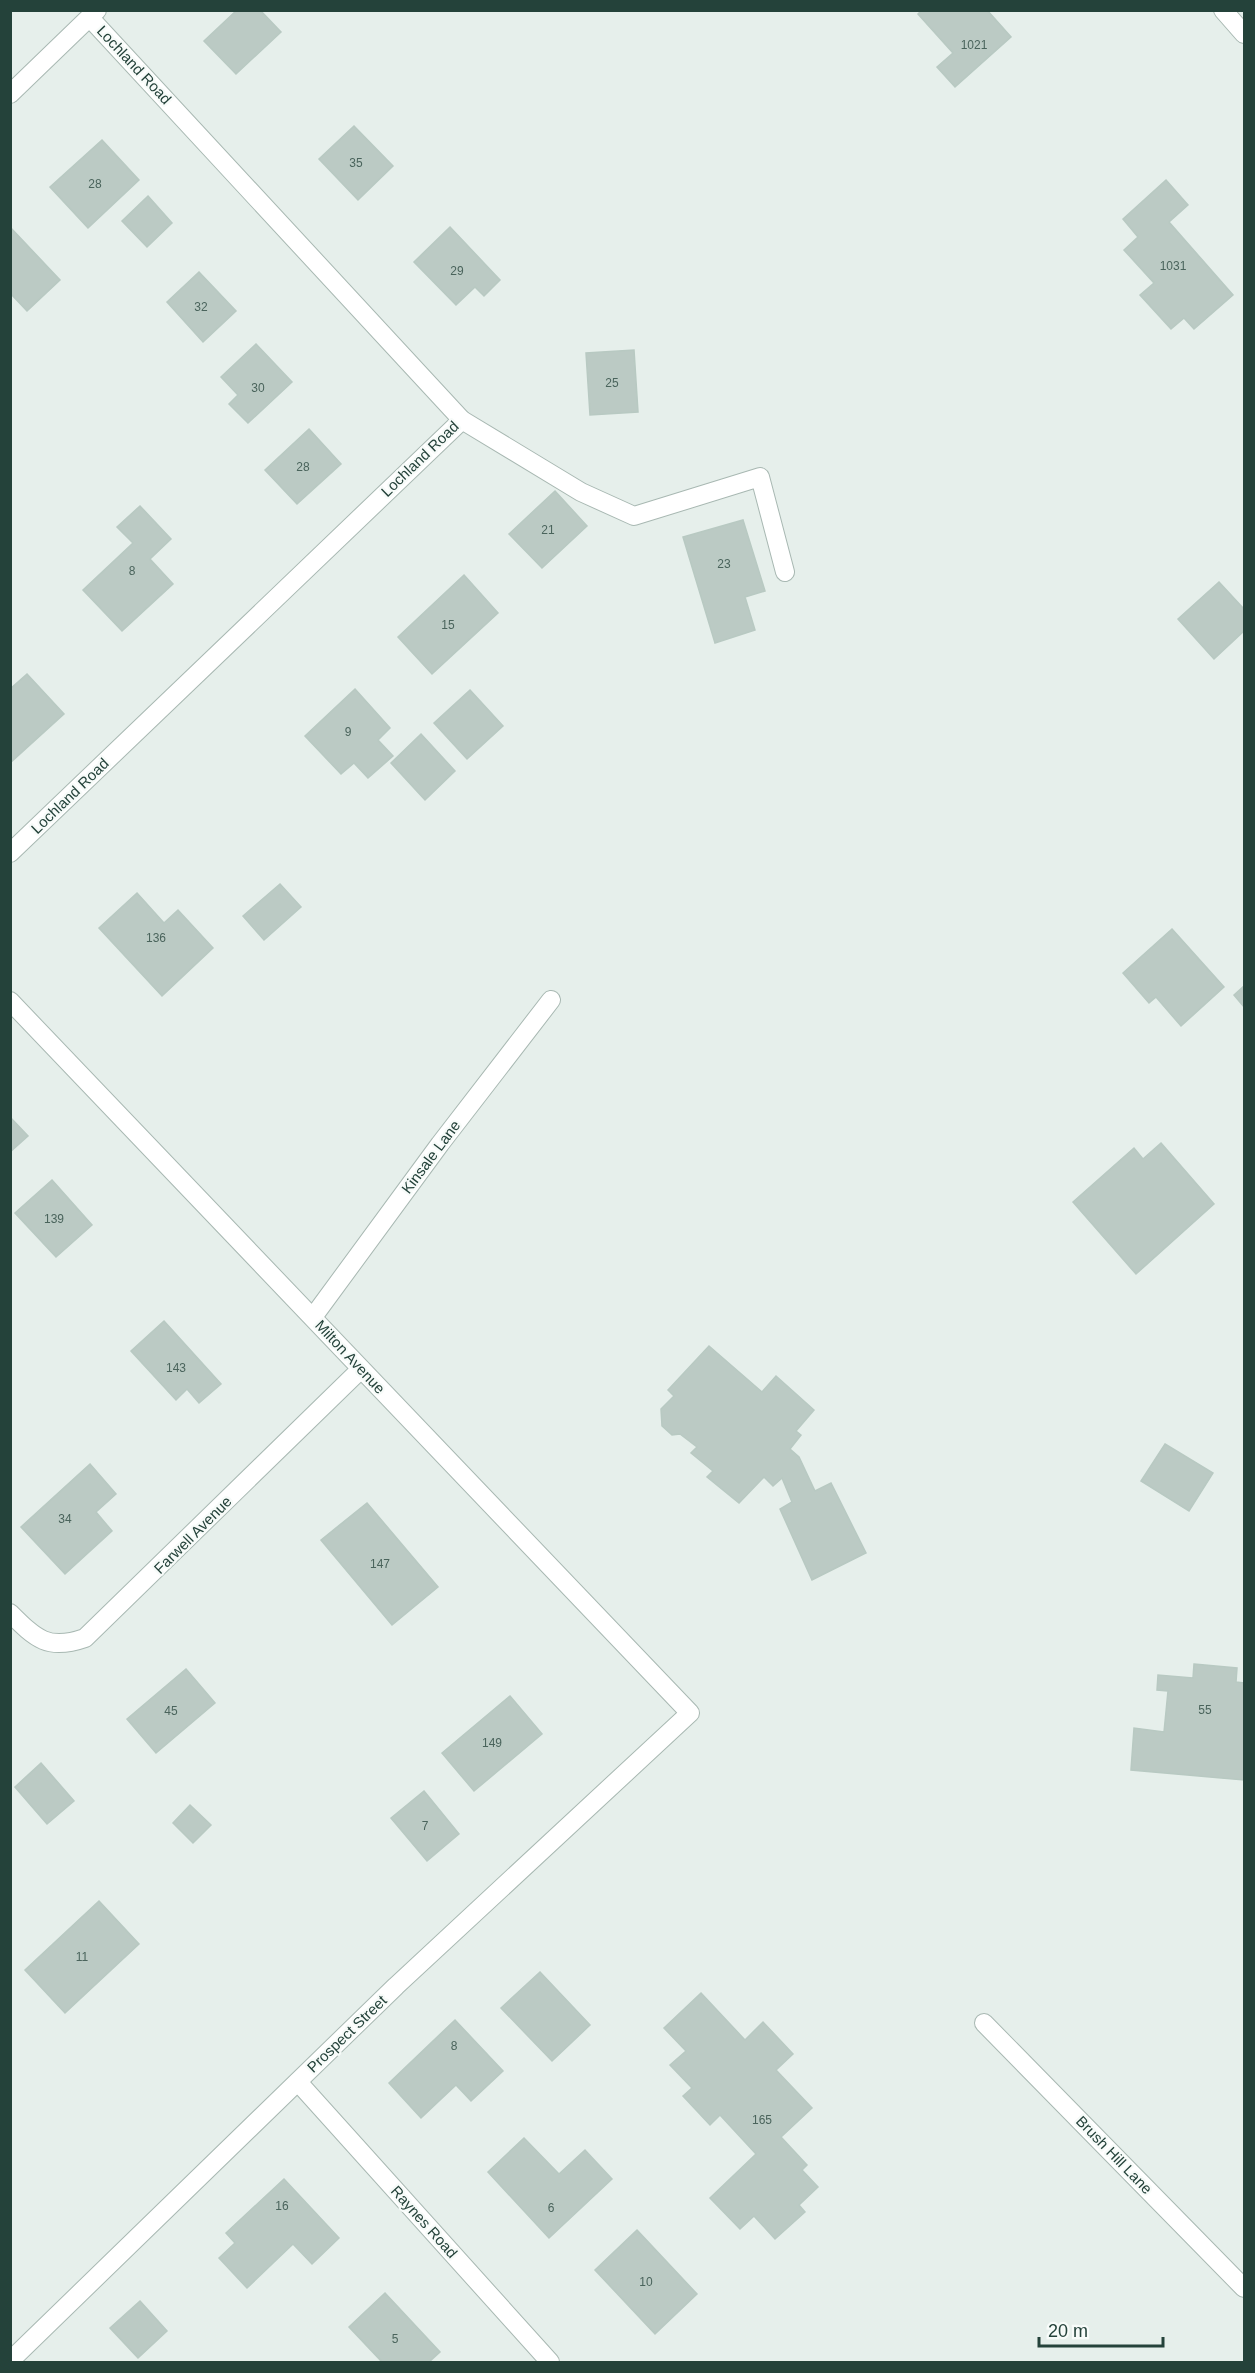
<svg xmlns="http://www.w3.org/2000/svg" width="1255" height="2373" font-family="Helvetica,sans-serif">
<rect width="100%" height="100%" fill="#e6efeb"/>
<g fill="#bbcac4" stroke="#b8c9c2" stroke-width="1.5">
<polygon points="237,10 260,10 281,32 236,74 204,41"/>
<polygon points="922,10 987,10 1011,37 955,87 937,67 953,53 918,14"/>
<polygon points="354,126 393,166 358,200 319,159"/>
<polygon points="102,140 139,180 88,228 50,187"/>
<polygon points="1166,180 1188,205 1169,222 1233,295 1194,329 1184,318 1171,329 1140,295 1154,283 1124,250 1138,237 1123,219"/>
<polygon points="148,196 172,223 147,247 122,221"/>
<polygon points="10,227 60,280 27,311 10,293"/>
<polygon points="450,227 500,280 484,296 475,287 456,305 414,262"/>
<polygon points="199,272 236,311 203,342 167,302"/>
<polygon points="256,344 292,382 248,423 229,404 238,395 221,377"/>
<polygon points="634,350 638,412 590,415 586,353"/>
<polygon points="309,429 341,464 297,504 265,470"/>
<polygon points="555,491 587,526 542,568 509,534"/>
<polygon points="140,506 171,539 150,559 173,584 122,631 83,590 133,543 117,527"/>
<polygon points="743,520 765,591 745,597 755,630 715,643 683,537"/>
<polygon points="464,575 498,613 432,674 398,637"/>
<polygon points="1219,582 1244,609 1244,631 1214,659 1178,619"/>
<polygon points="27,674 64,714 10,763 10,689"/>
<polygon points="355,689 390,728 378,740 393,756 368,778 354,763 341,774 305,736"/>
<polygon points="470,690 503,726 467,759 434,723"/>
<polygon points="421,734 455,771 425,800 391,763"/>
<polygon points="280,884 301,907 264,940 243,916"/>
<polygon points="137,893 164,923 178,910 213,948 162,996 99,928"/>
<polygon points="1172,929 1224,987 1181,1026 1156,997 1149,1003 1123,973"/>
<polygon points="1244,986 1244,1007 1234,995"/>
<polygon points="10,1117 28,1136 10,1152"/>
<polygon points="1161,1143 1214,1204 1136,1274 1073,1202 1134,1148 1143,1159"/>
<polygon points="52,1180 92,1225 56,1257 15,1213"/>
<polygon points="164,1321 221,1384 199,1403 187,1389 176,1400 131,1351"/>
<polygon points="709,1346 762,1392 776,1376 814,1410 796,1431 801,1435 790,1449 799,1457 815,1491 831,1483 866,1553 812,1580 780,1509 792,1502 782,1478 773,1486 764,1477 739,1503 707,1477 713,1471 691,1453 697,1447 680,1434 672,1435 662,1426 661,1409 674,1396 668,1390"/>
<polygon points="1165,1444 1213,1473 1189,1511 1141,1481"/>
<polygon points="90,1464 116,1494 96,1512 112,1531 65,1574 21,1527"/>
<polygon points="367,1503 438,1587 392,1625 321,1540"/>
<polygon points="1194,1664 1237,1668 1236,1682 1244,1683 1244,1780 1131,1770 1134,1728 1164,1732 1168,1691 1157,1690 1158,1675 1193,1678"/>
<polygon points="186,1669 215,1703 156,1753 127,1719"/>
<polygon points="510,1696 542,1734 474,1791 442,1753"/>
<polygon points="41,1763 74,1801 47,1824 15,1787"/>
<polygon points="424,1791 459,1834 427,1861 391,1818"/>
<polygon points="190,1805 211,1825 193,1843 173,1823"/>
<polygon points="99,1901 139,1944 65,2013 25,1970"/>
<polygon points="540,1972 590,2025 552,2061 501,2008"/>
<polygon points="701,1993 745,2040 763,2022 793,2054 776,2070 812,2108 781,2137 807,2165 802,2170 818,2187 799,2205 805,2212 775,2239 754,2216 740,2229 710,2198 756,2154 720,2115 710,2125 683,2096 692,2088 670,2065 686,2051 664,2028"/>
<polygon points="455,2020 503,2071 471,2101 456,2085 421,2118 389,2083"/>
<polygon points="524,2138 559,2174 585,2150 612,2179 549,2238 488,2172"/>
<polygon points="284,2179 339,2238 312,2264 293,2244 247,2288 219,2258 235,2243 226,2233"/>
<polygon points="637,2230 697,2294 655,2334 595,2270"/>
<polygon points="385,2293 440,2352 429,2362 382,2362 349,2327"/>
<polygon points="140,2301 167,2331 138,2358 110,2328"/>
</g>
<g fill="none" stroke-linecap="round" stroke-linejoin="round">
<g stroke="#a8b8b2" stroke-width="20">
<polyline id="service" points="462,420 581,492 634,516 760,477 785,572"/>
</g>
<g stroke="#a8b8b2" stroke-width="20">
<g id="minor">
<polyline points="1223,10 1244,34"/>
<polyline points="10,94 97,10"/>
<polyline points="10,853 462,420 90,18"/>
<polyline points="10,1001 690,1713 396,1986 10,2361"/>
<polyline points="313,1317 440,1144 551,1000"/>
<path d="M10,1613c26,26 38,38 75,25l276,-269"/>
<polyline points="984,2023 1244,2288"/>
<polyline points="298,2082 550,2362"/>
</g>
</g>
<use href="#service" stroke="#fff" stroke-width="18"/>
<use href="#minor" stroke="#fff" stroke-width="18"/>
</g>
<g text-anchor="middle" stroke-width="4.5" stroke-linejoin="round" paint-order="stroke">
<g font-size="12" fill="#4a645c">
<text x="974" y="49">1021</text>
<text x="356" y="167">35</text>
<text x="95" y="188">28</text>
<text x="1173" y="270">1031</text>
<text x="457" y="275">29</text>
<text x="201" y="311">32</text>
<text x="612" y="387">25</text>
<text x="258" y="392">30</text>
<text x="303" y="471">28</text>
<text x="548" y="534">21</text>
<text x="724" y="568">23</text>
<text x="132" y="575">8</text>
<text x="448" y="629">15</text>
<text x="348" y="736">9</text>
<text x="156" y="942">136</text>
<text x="54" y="1223">139</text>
<text x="176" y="1372">143</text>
<text x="65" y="1523">34</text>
<text x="380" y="1568">147</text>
<text x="1205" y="1714">55</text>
<text x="171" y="1715">45</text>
<text x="492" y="1747">149</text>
<text x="425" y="1830">7</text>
<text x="82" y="1961">11</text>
<text x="454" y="2050">8</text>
<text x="762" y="2124">165</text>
<text x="282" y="2210">16</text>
<text x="551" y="2212">6</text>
<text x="646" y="2286">10</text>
<text x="395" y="2343">5</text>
</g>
<g font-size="15" fill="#24423a" stroke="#f7fbf9">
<text transform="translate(134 65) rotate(47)" y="5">Lochland Road</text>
<text transform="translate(420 459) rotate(-44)" y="5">Lochland Road</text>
<text transform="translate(70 796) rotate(-44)" y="5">Lochland Road</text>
<text transform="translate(431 1157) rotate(-53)" y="5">Kinsale Lane</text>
<text transform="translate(350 1357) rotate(47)" y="5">Milton Avenue</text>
<text transform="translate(193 1535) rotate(-45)" y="5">Farwell Avenue</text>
<text transform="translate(347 2034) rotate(-44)" y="5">Prospect Street</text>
<text transform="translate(1114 2155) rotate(46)" y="5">Brush Hill Lane</text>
<text transform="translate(424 2222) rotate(48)" y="5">Raynes Road</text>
</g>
</g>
<rect width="1255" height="2373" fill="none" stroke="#24423a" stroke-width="24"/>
<path d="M1039 2337v9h124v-9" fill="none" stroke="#24423a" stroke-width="3"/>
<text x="1048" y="2337" font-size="18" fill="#24423a" stroke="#f7fbf9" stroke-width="4.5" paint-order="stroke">20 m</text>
</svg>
